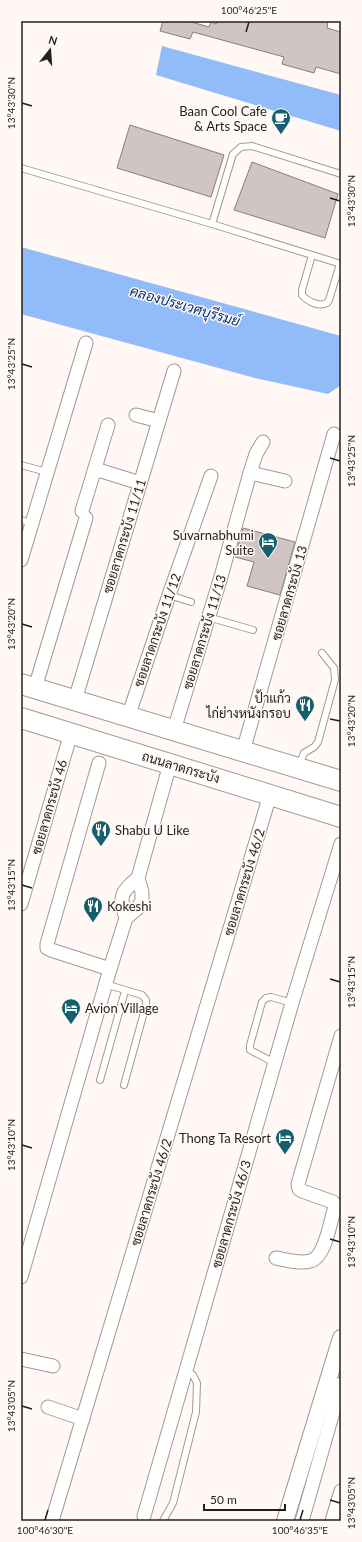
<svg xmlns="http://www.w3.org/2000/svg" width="362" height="1542" font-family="Lato,Sarabun,sans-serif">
<rect width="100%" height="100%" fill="#fff8f5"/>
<g fill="#92bcf9">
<polygon points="162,46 341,95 341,131 156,75"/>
<polygon points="21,247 341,336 341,385 328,394 255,378 21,314"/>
</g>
<g fill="#d1c5c4" stroke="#897e7d">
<polygon points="163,21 188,21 209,27 211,22 216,24 217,21 328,21 327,28 341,32 341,74 316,67 314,73 282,64 284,57 193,32 190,39 160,31"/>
<polygon points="130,125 224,155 211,197 117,168"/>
<polygon points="252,162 338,194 325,238 234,210"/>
<polygon points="243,528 295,542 280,595 247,586 254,562 235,557"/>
</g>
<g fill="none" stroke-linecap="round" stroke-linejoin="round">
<g stroke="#a39994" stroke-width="8">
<g id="service">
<polyline points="21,168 212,224 341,264"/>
<polyline points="212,224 233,154 241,147 252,146 341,174"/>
<path d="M312,255l-10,35v5c6,7 17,12 25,8l2,-3 11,-36"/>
<polyline points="21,465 47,472"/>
<polyline points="21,520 32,523"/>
<polyline points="169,595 191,602"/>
<polyline points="208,617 253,630"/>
<polyline points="299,765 304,753 314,747 318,742 335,680 334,668 322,653"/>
<polyline points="105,984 142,995 146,1000 146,1005 124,1085"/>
<polyline points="275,1063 250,1050 250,1045 262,1002 266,998 271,997 292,1003"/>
<polyline points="100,1080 125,991"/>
<polyline points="163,1521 173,1503 196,1412 197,1383 193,1375 185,1370"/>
</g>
</g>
<g stroke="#a39994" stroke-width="15">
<g id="minor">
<polyline points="136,415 159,421"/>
<polyline points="95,469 140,483"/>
<polyline points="250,473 285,481"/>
<polyline points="82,511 108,425"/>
<polyline points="21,560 86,343"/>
<polyline points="35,688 86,518"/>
<polyline points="75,700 174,371"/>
<polyline points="128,717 169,595 211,476"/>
<polyline points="174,730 220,580 250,473 256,454 263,442"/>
<polyline points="243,751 334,434"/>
<polyline points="99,763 47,944 47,948 51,950 110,969"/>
<polyline points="138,878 170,764"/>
<polyline points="21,904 71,733"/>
<path d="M126,918c-7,-22 -6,-25 12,-40"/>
<path d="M276,1258c11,2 24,6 34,3 15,-3 20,-38 24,-51l1,-5 -2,-3 -31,-11 -3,-2 -1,-5 43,-148"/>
<polyline points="21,1277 110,969 126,918 137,909 142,901 142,892 138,878"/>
<polyline points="21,1359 53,1366"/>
<polyline points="48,1407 83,1419"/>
<polyline points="144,1516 292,1003 341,844"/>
<polyline points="52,1521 270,795"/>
<polyline points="302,1521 341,1384"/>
<polyline points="332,1521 341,1491"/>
</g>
</g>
<g stroke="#a39994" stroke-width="18">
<polyline id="tertiary" points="285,1521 341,1338"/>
</g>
<g stroke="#a39994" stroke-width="22">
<g id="primary">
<polyline points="21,684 341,781"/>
<polyline points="21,718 341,817"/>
</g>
</g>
<use href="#service" stroke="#fff" stroke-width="6"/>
<use href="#minor" stroke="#fff" stroke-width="13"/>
<use href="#tertiary" stroke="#fff" stroke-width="16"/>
<use href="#primary" stroke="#fff" stroke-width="20"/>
</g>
<path fill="none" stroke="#231f1d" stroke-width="1.5" d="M246,32l3,-10M22,103l10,3M330,198l10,3M22,364l10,3M330,458l10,3M22,624l10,3M330,719l10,2M22,885l10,3M330,979l10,3M22,1145l10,3M330,1239l10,3M22,1406l10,3M330,1500l10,3M45,1520l3,-10M300,1520l3,-10"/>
<defs>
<g id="cafe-pin" transform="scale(1)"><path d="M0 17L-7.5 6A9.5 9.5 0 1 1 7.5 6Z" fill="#14606d" stroke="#fff8f5"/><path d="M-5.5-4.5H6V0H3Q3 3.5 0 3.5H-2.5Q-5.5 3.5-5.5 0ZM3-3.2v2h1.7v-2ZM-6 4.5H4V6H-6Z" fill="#fff"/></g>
<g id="hotel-pin" transform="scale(1)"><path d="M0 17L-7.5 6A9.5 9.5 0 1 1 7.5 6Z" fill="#14606d" stroke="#fff8f5"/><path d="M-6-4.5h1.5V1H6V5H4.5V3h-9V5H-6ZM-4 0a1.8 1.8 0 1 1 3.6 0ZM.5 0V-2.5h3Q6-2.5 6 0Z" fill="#fff"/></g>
<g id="restaurant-pin" transform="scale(1)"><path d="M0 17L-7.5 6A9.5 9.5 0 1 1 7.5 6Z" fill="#14606d" stroke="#fff8f5"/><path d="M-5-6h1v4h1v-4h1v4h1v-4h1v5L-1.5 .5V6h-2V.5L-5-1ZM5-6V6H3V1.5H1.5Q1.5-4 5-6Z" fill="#fff"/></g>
</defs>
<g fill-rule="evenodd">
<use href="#cafe-pin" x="281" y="118"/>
<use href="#hotel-pin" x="268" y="542"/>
<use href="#restaurant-pin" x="305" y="705"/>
<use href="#restaurant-pin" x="101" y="830"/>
<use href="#restaurant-pin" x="93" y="906"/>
<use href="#hotel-pin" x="71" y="1008"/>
<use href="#hotel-pin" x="285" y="1138"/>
</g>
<g text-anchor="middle" stroke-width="3" stroke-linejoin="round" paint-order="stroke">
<g font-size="13" fill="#231f1d" stroke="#fff8f5" text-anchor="end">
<text x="267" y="116">Baan Cool Cafe<tspan x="267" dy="15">&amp; Arts Space</tspan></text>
<text x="254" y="540">Suvarnabhumi<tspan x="254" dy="15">Suite</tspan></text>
<text x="291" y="703">ป้าแก้ว<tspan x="291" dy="15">ไก่ย่างหนังกรอบ</tspan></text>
<text x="115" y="835" text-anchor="start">Shabu U Like</text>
<text x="107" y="911" text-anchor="start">Kokeshi</text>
<text x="85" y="1013" text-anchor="start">Avion Village</text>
<text x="271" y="1143">Thong Ta Resort</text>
</g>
<g font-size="13" fill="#231f1d" stroke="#fff8f5">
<text transform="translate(124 536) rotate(-73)" y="5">ซอยลาดกระบัง 11/11</text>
<text transform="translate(289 593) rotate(-74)" y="5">ซอยลาดกระบัง 13</text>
<text transform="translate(157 630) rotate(-71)" y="5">ซอยลาดกระบัง 11/12</text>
<text transform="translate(204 632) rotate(-73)" y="5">ซอยลาดกระบัง 11/13</text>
<text transform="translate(181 767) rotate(17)" y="5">ถนนลาดกระบัง</text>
<text transform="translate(49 807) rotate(-74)" y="5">ซอยลาดกระบัง 46</text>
<text transform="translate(244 882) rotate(-73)" y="5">ซอยลาดกระบัง 46/2</text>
<text transform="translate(151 1192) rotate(-73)" y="5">ซอยลาดกระบัง 46/2</text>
<text transform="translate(231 1214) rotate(-74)" y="5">ซอยลาดกระบัง 46/3</text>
</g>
<g font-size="14" font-style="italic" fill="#003479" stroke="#fff8f5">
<text transform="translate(185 306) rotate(16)" y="5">คลองประเวศบุรีรมย์</text>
</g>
</g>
<rect width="362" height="1542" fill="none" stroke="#fff8f5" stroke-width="44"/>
<g transform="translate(50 50) rotate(17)" stroke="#fff8f5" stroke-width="3" paint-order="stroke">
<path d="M0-3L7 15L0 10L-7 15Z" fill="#231f1d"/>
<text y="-6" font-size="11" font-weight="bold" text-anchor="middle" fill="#231f1d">N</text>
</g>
<path d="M204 1504v6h81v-6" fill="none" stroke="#231f1d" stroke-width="2"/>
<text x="210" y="1504" font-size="12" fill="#231f1d" stroke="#fff8f5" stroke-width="3" paint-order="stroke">50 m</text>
<rect x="22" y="22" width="318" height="1498" fill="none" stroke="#231f1d" stroke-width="1.5"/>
<g font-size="10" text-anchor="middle" fill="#231f1d">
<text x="249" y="14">100°46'25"E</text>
<text transform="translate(11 103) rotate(-90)" y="4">13°43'30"N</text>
<text transform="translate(351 201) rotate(-90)" y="4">13°43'30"N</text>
<text transform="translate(11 364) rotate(-90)" y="4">13°43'25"N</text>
<text transform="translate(351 461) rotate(-90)" y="4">13°43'25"N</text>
<text transform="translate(11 624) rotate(-90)" y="4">13°43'20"N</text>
<text transform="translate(351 721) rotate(-90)" y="4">13°43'20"N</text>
<text transform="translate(11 885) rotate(-90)" y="4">13°43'15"N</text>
<text transform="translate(351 982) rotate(-90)" y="4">13°43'15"N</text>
<text transform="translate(11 1145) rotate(-90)" y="4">13°43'10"N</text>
<text transform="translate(351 1242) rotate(-90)" y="4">13°43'10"N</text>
<text transform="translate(11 1406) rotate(-90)" y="4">13°43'05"N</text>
<text transform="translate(351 1503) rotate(-90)" y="4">13°43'05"N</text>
<text x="45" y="1534">100°46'30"E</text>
<text x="300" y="1534">100°46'35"E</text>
</g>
</svg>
